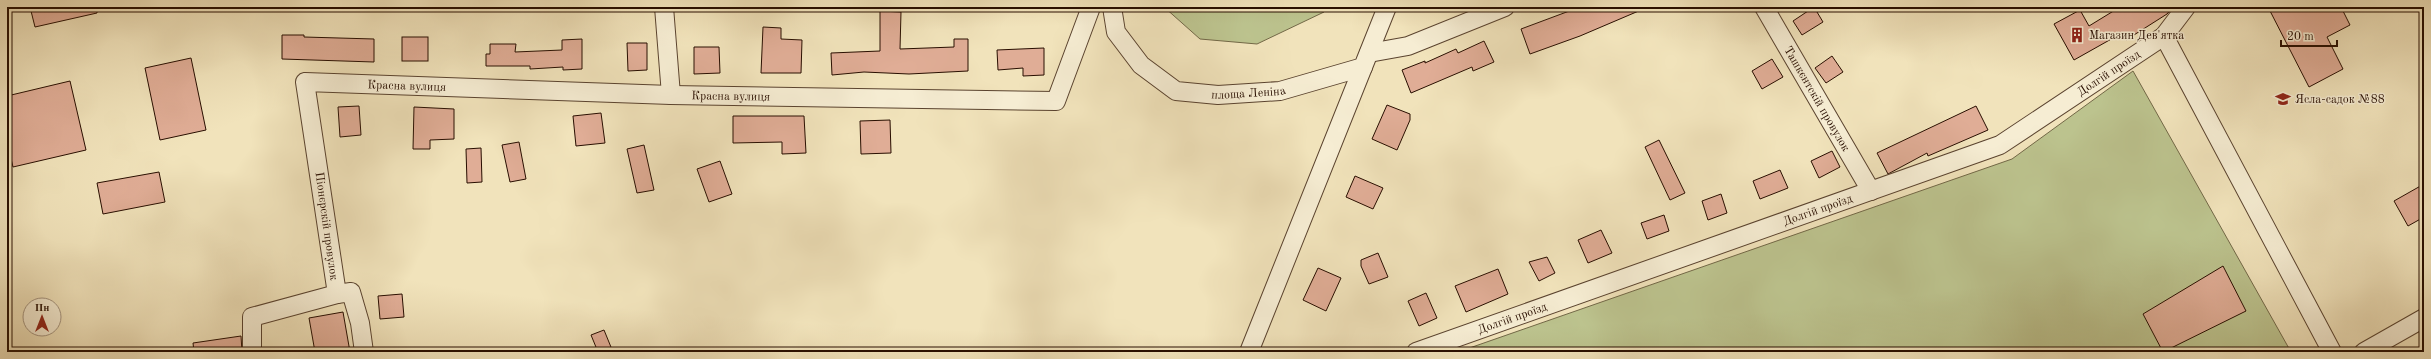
<svg xmlns="http://www.w3.org/2000/svg" width="2431" height="359" font-family="'Old Standard TT',serif">
<rect width="100%" height="100%" fill="#f1e3bb"/>
<filter id="stains"><feTurbulence type="fractalNoise" baseFrequency=".005" numOctaves="4"/><feColorMatrix values="0 0 0 0 .2 0 0 0 0 .09 0 0 0 0 .02 0 0 0 .5 -.17"/></filter>
<radialGradient id="worn" r=".72"><stop offset=".6" stop-color="#630" stop-opacity="0"/><stop offset="1" stop-color="#630" stop-opacity=".3"/></radialGradient>
<g fill="#bcc38e" stroke="#726847">
<polygon points="1164,7 1327,7 1324,12 1257,44 1200,39"/>
<polygon points="2133,71 2291,352 1458,352 2012,159"/>
</g>
<g fill="#e0ad96" stroke="#280e00">
<polygon points="30,7 97,7 97,13 35,27"/>
<polygon points="1580,7 1648,7 1580,36 1530,54 1521,29"/>
<polygon points="1814,7 1823,22 1802,35 1793,21"/>
<polygon points="2120,7 2173,7 2167,14 2126,40 2122,33 2074,60 2054,24 2080,10 2089,26"/>
<polygon points="2268,7 2341,7 2350,25 2327,37 2343,69 2309,87"/>
<polygon points="880,11 901,12 900,49 954,47 954,39 968,39 968,71 909,74 864,72 832,75 831,53 880,51"/>
<polygon points="763,27 781,28 781,39 802,40 801,73 761,73"/>
<polygon points="282,35 304,35 304,37 374,39 374,62 282,59"/>
<rect x="402" y="37" width="26" height="24"/>
<polygon points="582,39 582,69 563,70 563,67 530,69 530,66 486,66 486,54 490,54 490,44 516,44 515,52 562,50 562,40"/>
<polygon points="1484,41 1494,62 1473,71 1472,67 1411,93 1402,70 1425,61 1425,63 1456,49 1458,53"/>
<polygon points="627,43 647,43 647,70 628,71"/>
<polygon points="694,47 719,47 720,73 694,74"/>
<polygon points="1044,48 1044,75 1023,76 1023,68 998,70 997,50"/>
<polygon points="1832,56 1843,72 1826,83 1815,68"/>
<polygon points="191,58 206,130 160,140 145,68"/>
<polygon points="1772,59 1783,77 1762,89 1752,71"/>
<polygon points="70,81 86,150 13,167 7,142 7,96"/>
<polygon points="1387,105 1410,114 1410,120 1397,150 1372,139"/>
<polygon points="359,106 361,135 340,137 338,107"/>
<polygon points="1976,106 1988,130 1928,156 1927,153 1888,174 1877,153"/>
<polygon points="414,107 454,109 454,139 430,140 430,149 413,149"/>
<polygon points="601,113 605,143 576,146 573,116"/>
<polygon points="733,116 804,116 806,153 782,154 782,142 733,143"/>
<polygon points="890,120 891,153 861,154 860,121"/>
<polygon points="1659,140 1685,193 1670,200 1645,147"/>
<polygon points="519,142 526,179 510,182 502,145"/>
<polygon points="644,145 654,190 637,193 627,149"/>
<polygon points="481,148 482,182 467,183 466,149"/>
<polygon points="1832,151 1840,167 1819,178 1811,161"/>
<polygon points="720,161 732,194 709,202 697,169"/>
<polygon points="1780,170 1788,188 1760,199 1753,181"/>
<polygon points="159,172 165,202 103,214 97,183"/>
<polygon points="1355,176 1383,188 1373,209 1346,197"/>
<polygon points="2424,184 2424,217 2408,226 2394,201"/>
<polygon points="1721,194 1727,213 1708,220 1702,201"/>
<polygon points="1664,215 1669,231 1647,239 1641,223"/>
<polygon points="1601,230 1612,253 1588,263 1578,240"/>
<polygon points="1378,253 1388,277 1369,284 1361,266 1361,260"/>
<polygon points="1547,257 1555,273 1539,281 1529,262"/>
<polygon points="2223,266 2246,311 2163,352 2143,314"/>
<polygon points="1318,268 1341,278 1326,311 1303,300"/>
<polygon points="1498,269 1508,294 1466,312 1455,286"/>
<polygon points="1426,293 1437,318 1419,326 1408,301"/>
<polygon points="402,294 404,317 380,319 378,296"/>
<polygon points="343,312 350,352 315,352 309,318"/>
<polygon points="604,330 613,352 598,352 591,335"/>
<polygon points="241,336 242,352 194,352 193,343"/>
</g>
<g fill="none" stroke-linecap="round" stroke-linejoin="round">
<g stroke="#5a432f" stroke-width="20">
<g id="minor">
<polyline points="664,7 671,95"/>
<path id="s1" d="M1112,7l4,25 25,33 35,26 42,4 62,-4 83,-24 24,-60"/>
<path id="s2" d="M1764,7l107,184"/>
<polyline points="2164,36 2332,352"/>
<polyline points="1369,53 1408,46 1505,7"/>
<polyline points="252,352 252,317 337,294"/>
<path id="s3" d="M364,352l-4,-29 -9,-31 -14,2 -32,-212 366,13 385,6 35,-94"/>
<polyline points="1249,352 1363,67"/>
<path id="s4" d="M1416,352l584,-207 164,-109 22,-29"/>
<polyline points="2364,352 2424,318"/>
</g>
</g>
<use href="#minor" stroke="#f6edd3" stroke-width="18"/>
</g>
<defs>
<g id="building-bare" transform="scale(1.2)"><path d="M-4-6H4V6H1V3H-1V6H-4ZM-2.5-4.3h1.7v1.8h-1.7ZM.8-4.3h1.7v1.8H.8ZM-2.5-1h1.7V.8h-1.7ZM.8-1h1.7V.8H.8Z" fill="#8f2418" stroke="#f6edd3" stroke-width="2.5" paint-order="stroke"/></g>
<g id="school-bare" transform="scale(1.2)"><path d="M0-5L7-2L0 1L-7-2ZM-4 1L0 2.5L4 1V4Q0 6-4 4Z" fill="#8f2418" stroke="#f6edd3" stroke-width="2.5" paint-order="stroke"/></g>
</defs>
<g fill-rule="evenodd">
<use href="#building-bare" x="2077" y="35"/>
<use href="#school-bare" x="2283" y="99"/>
</g>
<g text-anchor="middle" stroke-width="3" stroke-linejoin="round" paint-order="stroke">
<g font-size="12" fill="#280e00" stroke="#f6edd3" text-anchor="start">
<text x="2089" y="39">Магазин Дев'ятка</text>
<text x="2295" y="103">Ясла-садок №88</text>
</g>
<g font-size="12" fill="#280e00" stroke="#f6edd3">
<text dy="4" stroke="none"><textPath href="#s4" startOffset="750">Долгій проїзд</textPath></text>
<text dy="4" stroke="none"><textPath href="#s3" startOffset="392">Красна вулиця</textPath></text>
<text dy="4" stroke="none"><textPath href="#s1" startOffset="183">площа Леніна</textPath></text>
<text dy="4" stroke="none"><textPath href="#s3" startOffset="716">Красна вулиця</textPath></text>
<text dy="4" stroke="none"><textPath href="#s2" startOffset="106">Ташкєнтскій провулок</textPath></text>
<text dy="4" stroke="none"><textPath href="#s4" startOffset="426">Долгій проїзд</textPath></text>
<text transform="translate(327 226) rotate(82)" y="4">Піонєрскій провулок</text>
<text dy="4" stroke="none"><textPath href="#s4" startOffset="102">Долгій проїзд</textPath></text>
</g>
</g>
<rect width="2431" height="359" fill="none" stroke="#f1e3bb" stroke-width="24"/>
<rect x="8" y="8" width="2415" height="343" fill="none" stroke="#280e00" stroke-width="2"/>
<rect x="12" y="12" width="2407" height="335" fill="none" stroke="#280e00"/>
<g transform="translate(42 317)"><circle r="19" fill="#f6edd3" stroke="#a4947f"/>
<path d="M0-3L7 15L0 10L-7 15Z" fill="#8f2418"/>
<text y="-6" font-size="11" font-weight="bold" text-anchor="middle" fill="#280e00">Пн</text>
</g>
<path d="M2281 40v6h56v-6" fill="none" stroke="#280e00" stroke-width="2"/>
<text x="2287" y="40" font-size="12" fill="#280e00" stroke="#f6edd3" stroke-width="3" paint-order="stroke">20 m</text>
<rect width="100%" height="100%" filter="url(#stains)"/>
<rect width="100%" height="100%" fill="url(#worn)"/>
</svg>
